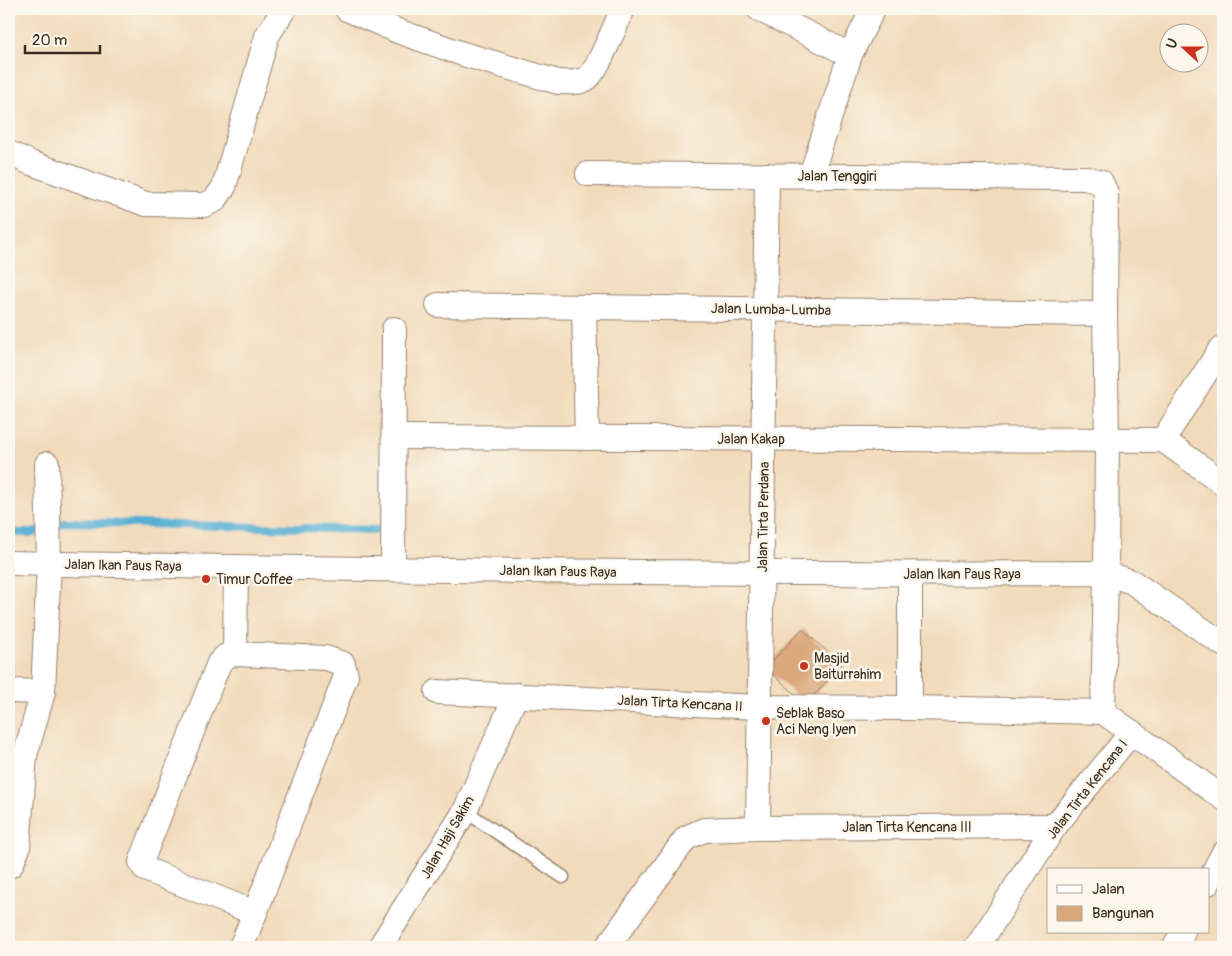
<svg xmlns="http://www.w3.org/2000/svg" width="1232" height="956" font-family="Pangolin,sans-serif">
<rect width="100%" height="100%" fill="#fbf7ec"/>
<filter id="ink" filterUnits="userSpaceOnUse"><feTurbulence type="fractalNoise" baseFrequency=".02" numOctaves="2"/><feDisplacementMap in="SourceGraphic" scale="10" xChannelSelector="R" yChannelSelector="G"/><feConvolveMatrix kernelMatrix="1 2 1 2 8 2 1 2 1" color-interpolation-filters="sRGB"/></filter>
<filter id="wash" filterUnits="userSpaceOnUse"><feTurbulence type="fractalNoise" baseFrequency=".0096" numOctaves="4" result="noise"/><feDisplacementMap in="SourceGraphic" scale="20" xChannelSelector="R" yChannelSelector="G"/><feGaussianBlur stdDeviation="1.12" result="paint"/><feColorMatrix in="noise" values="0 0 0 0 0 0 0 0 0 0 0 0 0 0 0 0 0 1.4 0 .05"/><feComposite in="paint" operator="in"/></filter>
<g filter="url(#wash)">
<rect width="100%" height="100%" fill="#f2dbbb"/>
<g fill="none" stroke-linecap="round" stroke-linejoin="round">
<polyline stroke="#55afd3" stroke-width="8" points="9,533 33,533 64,522 378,530"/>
</g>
<g id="blocks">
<polygon fill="#dba87c" points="802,629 842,665 806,704 766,668"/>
</g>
</g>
<g filter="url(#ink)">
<use href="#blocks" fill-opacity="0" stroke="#96826c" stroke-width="1"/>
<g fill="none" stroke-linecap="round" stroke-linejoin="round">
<g stroke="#96826c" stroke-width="15">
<polyline id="lane" points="465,811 563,877"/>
</g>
<g stroke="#96826c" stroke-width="26">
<g id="street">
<path d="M347,9l53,23 63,22 95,28c10,0 18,2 28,-3 11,-6 30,-56 37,-70"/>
<polyline points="759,9 850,55"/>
<polyline points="9,153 31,163 146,204 204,205 215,200 224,187 267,36 284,9"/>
<polyline points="588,174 1085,178 1101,182 1106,193 1105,314 1107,441 1106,573 1103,712"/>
<polyline points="811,175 850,55 873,9"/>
<polyline points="438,305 1105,314"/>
<polyline points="584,307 587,438"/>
<polyline points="395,437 1163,440 1223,483"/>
<polyline points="1163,440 1220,350 1223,350"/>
<path d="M9,563c366,7 731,12 1097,10l26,9 91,62"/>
<polyline points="393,569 394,329"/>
<polyline points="910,574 910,708"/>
<polyline points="235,654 236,567"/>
<polyline points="9,691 43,692"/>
<polyline points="437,692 759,707 910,708 1103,712"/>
<polyline points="1103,712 1223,798"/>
<polyline points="758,828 767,175"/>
<polyline points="9,866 11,865 18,848 25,756 43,692 49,563 47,464"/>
<polyline points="1208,883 1223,854"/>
<polyline points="241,947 255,913 346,676 343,664 326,658 235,654 226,656 219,663 141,862 145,869 255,913"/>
<polyline points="380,947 465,811 516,695"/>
<polyline points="607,947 686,838 704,830 758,828 1055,826"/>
<polyline points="977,947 1055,826 1132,732"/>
<polyline points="1175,947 1183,932"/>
</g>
</g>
<use href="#lane" stroke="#fff" stroke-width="12"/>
<use href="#street" stroke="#fff" stroke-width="24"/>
</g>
</g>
<g fill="#c8321e" stroke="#fbf7ec" stroke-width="2">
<circle cx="206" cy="579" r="5"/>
<circle cx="804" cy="666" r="5"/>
<circle cx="766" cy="721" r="5"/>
</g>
<g text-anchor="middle" stroke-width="5" stroke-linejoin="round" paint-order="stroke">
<g font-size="14" fill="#3b2a1e" stroke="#fbf7ec">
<text x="837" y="181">Jalan Tenggiri</text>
<text transform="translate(771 309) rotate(1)" y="5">Jalan Lumba-Lumba</text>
<text x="751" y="444">Jalan Kakap</text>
<text transform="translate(763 517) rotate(-89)" y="5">Jalan Tirta Perdana</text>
<text transform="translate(123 565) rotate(1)" y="5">Jalan Ikan Paus Raya</text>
<text transform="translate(558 571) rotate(1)" y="5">Jalan Ikan Paus Raya</text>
<text x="962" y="579">Jalan Ikan Paus Raya</text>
<text transform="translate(680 703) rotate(3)" y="5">Jalan Tirta Kencana II</text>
<text transform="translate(1087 789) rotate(-52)" y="5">Jalan Tirta Kencana I</text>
<text x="907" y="832">Jalan Tirta Kencana III</text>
<text transform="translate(447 837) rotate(-60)" y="5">Jalan Haji Sakim</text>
</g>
<g font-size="14" fill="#3b2a1e" stroke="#fbf7ec" text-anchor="start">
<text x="216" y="584">Timur Coffee</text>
<text x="814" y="663">Masjid<tspan x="814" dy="16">Baiturrahim</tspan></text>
<text x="776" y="718">Seblak Baso<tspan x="776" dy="16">Aci Neng Iyen</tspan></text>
</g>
</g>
<rect width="1232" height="956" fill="none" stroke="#fbf7ec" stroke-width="30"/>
<rect x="1047" y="868" width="162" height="65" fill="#fbf7ec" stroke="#aea59a"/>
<rect x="1057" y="885" width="25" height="8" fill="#ffffff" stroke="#aea59a"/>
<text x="1092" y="894" font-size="15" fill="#3b2a1e">Jalan</text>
<rect x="1057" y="906" width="25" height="15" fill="#dba87c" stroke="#aea59a"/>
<text x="1092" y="918" font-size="15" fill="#3b2a1e">Bangunan</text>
<g transform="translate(1184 48) rotate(291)"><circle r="24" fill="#fbf7ec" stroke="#aea59a"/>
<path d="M0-4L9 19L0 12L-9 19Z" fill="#c8321e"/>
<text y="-8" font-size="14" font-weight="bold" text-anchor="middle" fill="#3b2a1e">U</text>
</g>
<path d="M25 45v8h75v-8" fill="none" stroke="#3b2a1e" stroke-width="2.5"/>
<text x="32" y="45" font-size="15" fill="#3b2a1e" stroke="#fbf7ec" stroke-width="4" paint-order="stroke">20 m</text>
</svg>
